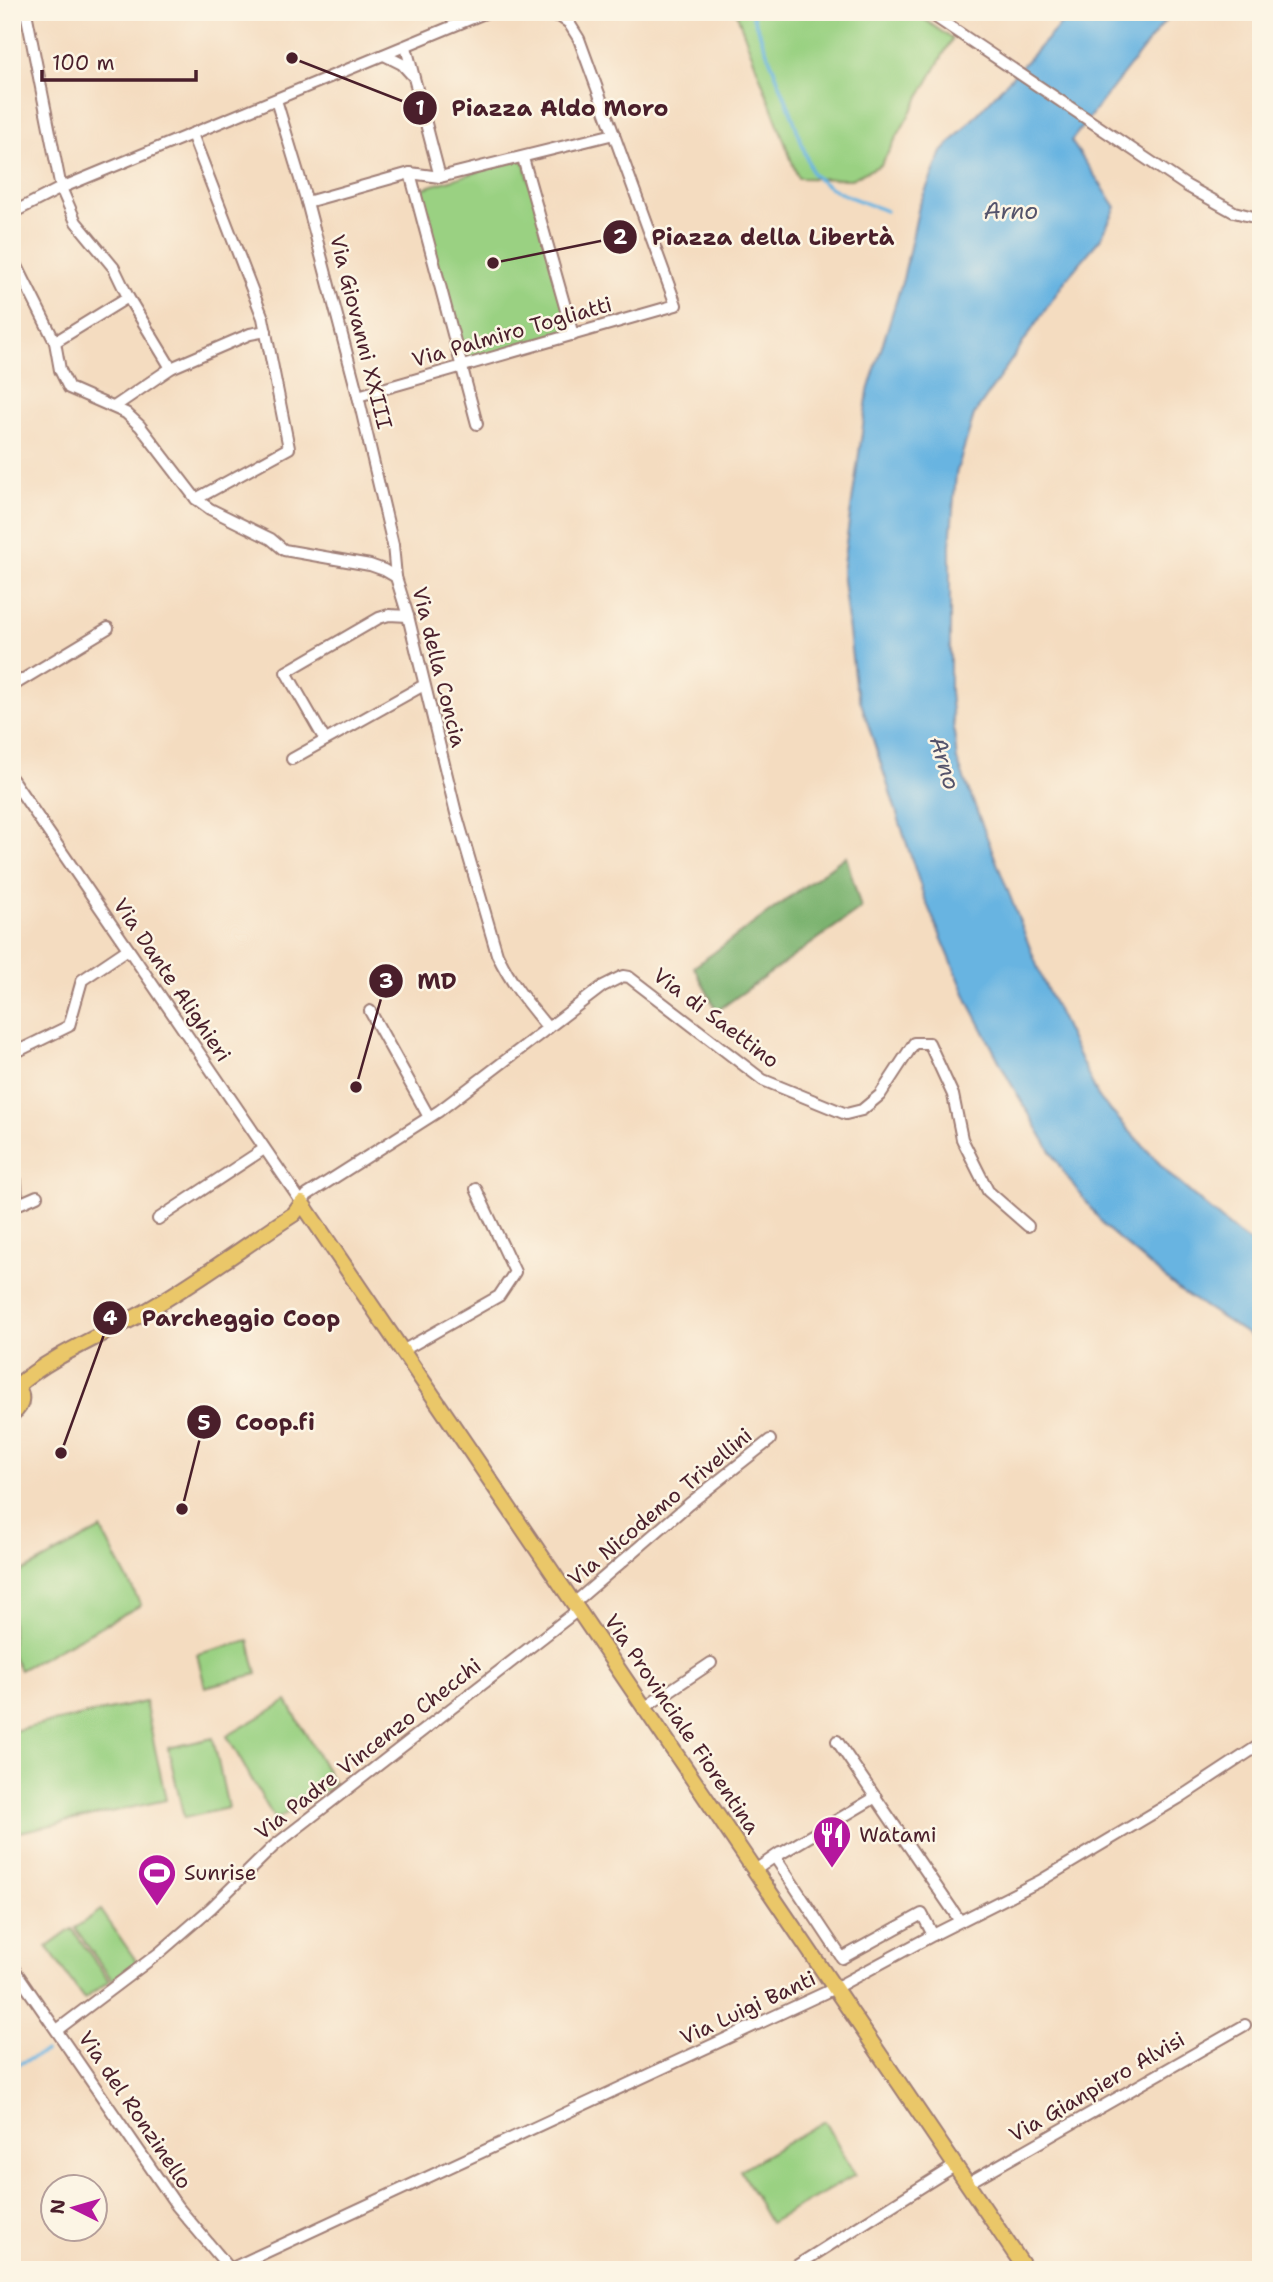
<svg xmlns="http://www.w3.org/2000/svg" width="1273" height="2282" font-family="'Shantell Sans',sans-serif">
<rect width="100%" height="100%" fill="#fcf5e5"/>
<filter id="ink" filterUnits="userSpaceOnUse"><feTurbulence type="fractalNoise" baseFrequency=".0143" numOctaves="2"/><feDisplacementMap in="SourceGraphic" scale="14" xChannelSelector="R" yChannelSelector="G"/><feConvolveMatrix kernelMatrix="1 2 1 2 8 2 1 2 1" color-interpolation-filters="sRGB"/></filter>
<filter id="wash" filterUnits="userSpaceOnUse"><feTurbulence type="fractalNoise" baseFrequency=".00686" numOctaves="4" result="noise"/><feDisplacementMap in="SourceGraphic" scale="28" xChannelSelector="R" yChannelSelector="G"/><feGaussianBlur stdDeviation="1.57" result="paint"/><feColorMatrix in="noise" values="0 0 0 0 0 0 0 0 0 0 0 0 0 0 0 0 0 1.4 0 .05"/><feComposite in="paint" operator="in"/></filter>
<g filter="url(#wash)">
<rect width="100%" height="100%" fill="#f4dcc0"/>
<g fill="#9ad182" stroke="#727856" stroke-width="2">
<polygon points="736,12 914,12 952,39 881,165 851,179 798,178"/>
<polygon points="523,158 573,335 461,366 414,191"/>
<polygon points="101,1529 141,1605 20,1670 12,1656 12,1577"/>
<polygon points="249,1641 257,1674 205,1687 197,1654"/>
<polygon points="287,1701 335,1785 275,1820 227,1736"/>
<polygon points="145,1702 166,1800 19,1832 12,1800 12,1731"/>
<polygon points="213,1738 228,1808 184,1818 168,1748"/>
<polygon points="101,1910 137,1962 112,1980 75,1928"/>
<polygon points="72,1929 109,1981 84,1999 47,1947"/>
<polygon points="825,2121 855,2175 770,2223 740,2170"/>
</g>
<polygon fill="#7bb370" stroke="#62694e" stroke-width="2" points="846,856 861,908 717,1011 694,967"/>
<polygon fill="#67b4e1" stroke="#586a86" stroke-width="2" points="1072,12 1172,12 1071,141 1116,207 1101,238 1067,278 974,415 956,474 950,545 950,692 957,760 1043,981 1099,1098 1171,1176 1237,1233 1261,1250 1261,1343 1180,1291 1106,1228 1062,1170 1009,1080 969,1003 924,897 855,684 842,571 868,391 903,279 919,206 942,152"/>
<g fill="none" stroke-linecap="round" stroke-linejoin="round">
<g stroke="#67b4e1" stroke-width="3.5">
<path d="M751,12l40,100 21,61c18,20 50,28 74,38"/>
<polyline points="12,2067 45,2052"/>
</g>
</g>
</g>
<g filter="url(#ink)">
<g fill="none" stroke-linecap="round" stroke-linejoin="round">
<g stroke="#9f7e76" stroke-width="14">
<g id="minor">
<polyline points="26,12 61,188 76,222 114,268 128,297 171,368"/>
<polyline points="928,12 1187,186 1234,212 1261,219"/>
<polyline points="406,47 440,177"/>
<polyline points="384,55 402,64 411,74"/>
<path d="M276,100l31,102 51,194 35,149 3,32 12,39 48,197 41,141c13,28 31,50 51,74"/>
<polyline points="192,134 263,318 289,448 196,499"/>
<polyline points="523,158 573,335"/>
<polyline points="410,173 477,424"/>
<polyline points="307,202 410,173 440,177 614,134"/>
<polyline points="12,213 61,188 487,12"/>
<polyline points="12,256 55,342 60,370 69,388 126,413 140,426 196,499 210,509 271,539 284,550 370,565 384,570 396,577"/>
<polyline points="55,342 128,297"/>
<polyline points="358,396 676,305 579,39 569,23 559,16 506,12"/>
<polyline points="114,407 171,368 250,334 266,331"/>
<polyline points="12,686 108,628"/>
<polyline points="325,740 286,672 379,618 389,615 408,616"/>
<polyline points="292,759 424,685"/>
<polyline points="12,779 302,1203 307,1195 439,1111 603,986 623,976 629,977 763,1080 846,1114 862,1110 880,1095 914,1043 929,1043 953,1095 962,1139 988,1191 1028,1226"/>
<polyline points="370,1011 429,1117"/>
<polyline points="12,1054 69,1026 82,980 128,949"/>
<polyline points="12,1168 16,1181 17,1204"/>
<polyline points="14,1206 37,1196"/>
<polyline points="158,1219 264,1149"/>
<polyline points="402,1351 499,1296 515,1272 476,1189"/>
<polyline points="574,1603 689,1504 770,1440"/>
<polyline points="644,1708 711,1663"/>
<polyline points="837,1741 960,1921"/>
<polyline points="876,1797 775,1857 842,1958 922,1914 933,1935"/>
<polyline points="755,1870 780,1853"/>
<polyline points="12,1966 177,2206 231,2270"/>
<polyline points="57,2030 159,1953 211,1908 274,1846 578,1610"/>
<polyline points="968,2183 1245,2025"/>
<polyline points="230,2269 835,1988 933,1935 1040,1881 1179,1798 1261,1744"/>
<polyline points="790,2270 956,2165"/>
</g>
</g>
<g stroke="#9f7e76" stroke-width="18">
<g id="major">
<path d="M12,1384c13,8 12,21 0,30"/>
<path d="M16,1387c31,-29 87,-52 125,-73 53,-30 102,-67 153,-100l8,-11 724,1067"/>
</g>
</g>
<use href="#minor" stroke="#fff" stroke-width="10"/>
<use href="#major" stroke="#eac769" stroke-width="14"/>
</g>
</g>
<defs>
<g id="restaurant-pin" transform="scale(2.0125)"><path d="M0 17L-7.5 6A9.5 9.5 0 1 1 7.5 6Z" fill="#b5179e" stroke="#fcf5e5"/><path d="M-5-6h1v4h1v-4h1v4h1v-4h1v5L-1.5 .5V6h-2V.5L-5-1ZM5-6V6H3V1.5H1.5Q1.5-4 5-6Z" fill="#fff"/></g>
<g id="stadium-pin" transform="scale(2.0125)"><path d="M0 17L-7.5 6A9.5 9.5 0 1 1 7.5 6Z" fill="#b5179e" stroke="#fcf5e5"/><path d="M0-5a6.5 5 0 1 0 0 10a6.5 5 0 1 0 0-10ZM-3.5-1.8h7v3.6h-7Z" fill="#fff"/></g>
</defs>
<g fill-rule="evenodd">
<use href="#restaurant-pin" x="832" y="1835"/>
<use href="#stadium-pin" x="157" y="1873"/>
</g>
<g text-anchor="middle" stroke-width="5" stroke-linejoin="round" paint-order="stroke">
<g font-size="21" fill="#4a1f2b" stroke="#fcf5e5">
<text transform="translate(361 332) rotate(76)" y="7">Via Giovanni XXIII</text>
<text transform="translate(512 332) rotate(-16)" y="7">Via Palmiro Togliatti</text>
<text transform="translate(439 667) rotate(76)" y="7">Via della Concia</text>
<text transform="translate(172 980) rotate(56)" y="7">Via Dante Alighieri</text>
<text transform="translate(716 1018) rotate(37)" y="7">Via di Saettino</text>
<text transform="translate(660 1507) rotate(-40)" y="7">Via Nicodemo Trivellini</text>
<text transform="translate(682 1724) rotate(56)" y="7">Via Provinciale Fiorentina</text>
<text transform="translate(368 1749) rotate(-38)" y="7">Via Padre Vincenzo Checchi</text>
<text transform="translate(748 2008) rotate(-25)" y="7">Via Luigi Banti</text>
<text transform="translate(1097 2087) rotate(-30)" y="7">Via Gianpiero Alvisi</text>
<text transform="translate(135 2110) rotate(56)" y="7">Via del Ronzinello</text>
</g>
<g font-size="21" fill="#4a1f2b" stroke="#fcf5e5" text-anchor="start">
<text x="859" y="1842">Watami</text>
<text x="184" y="1880">Sunrise</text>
</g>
<g font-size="23" font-style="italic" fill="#54536b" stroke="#fcf5e5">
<text x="1011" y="219">Arno</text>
<text transform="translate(945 763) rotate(73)" y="8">Arno</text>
</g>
</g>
<path fill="none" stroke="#4a1f2b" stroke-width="2.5" d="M292 58L420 108M493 263L620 237M356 1087L386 981M61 1453L110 1318M182 1509L204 1422"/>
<g fill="#4a1f2b" stroke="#fcf5e5" stroke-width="2.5">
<circle cx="292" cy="58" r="7"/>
<circle cx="493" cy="263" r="7"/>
<circle cx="356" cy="1087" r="7"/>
<circle cx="61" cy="1453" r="7"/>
<circle cx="182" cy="1509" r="7"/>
<circle cx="420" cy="108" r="18"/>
<circle cx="620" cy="237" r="18"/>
<circle cx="386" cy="981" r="18"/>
<circle cx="110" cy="1318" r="18"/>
<circle cx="204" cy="1422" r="18"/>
</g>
<g font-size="21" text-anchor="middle" font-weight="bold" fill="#fff">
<text x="420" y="115">1</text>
<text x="620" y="244">2</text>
<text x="386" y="988">3</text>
<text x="110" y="1325">4</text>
<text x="204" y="1430">5</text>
</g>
<g font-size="23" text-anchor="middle" font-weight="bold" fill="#4a1f2b" stroke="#fcf5e5" stroke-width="5" stroke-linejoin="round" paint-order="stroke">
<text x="560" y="116">Piazza Aldo Moro</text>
<text x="773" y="245">Piazza della Libertà</text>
<text x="437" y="989">MD</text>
<text x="241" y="1326">Parcheggio Coop</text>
<text x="275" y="1430">Coop.fi</text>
</g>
<rect width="1273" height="2282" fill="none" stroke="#fcf5e5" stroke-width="42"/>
<g transform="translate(74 2208) rotate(275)"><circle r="33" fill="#fcf5e5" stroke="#b59f9b" stroke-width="2"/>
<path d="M0-5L12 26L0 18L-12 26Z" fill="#b5179e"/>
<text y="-10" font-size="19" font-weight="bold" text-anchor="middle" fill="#4a1f2b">N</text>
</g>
<path d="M42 70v10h154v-10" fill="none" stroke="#4a1f2b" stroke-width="3.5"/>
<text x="52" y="70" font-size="21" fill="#4a1f2b" stroke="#fcf5e5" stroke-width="5" paint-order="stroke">100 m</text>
</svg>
